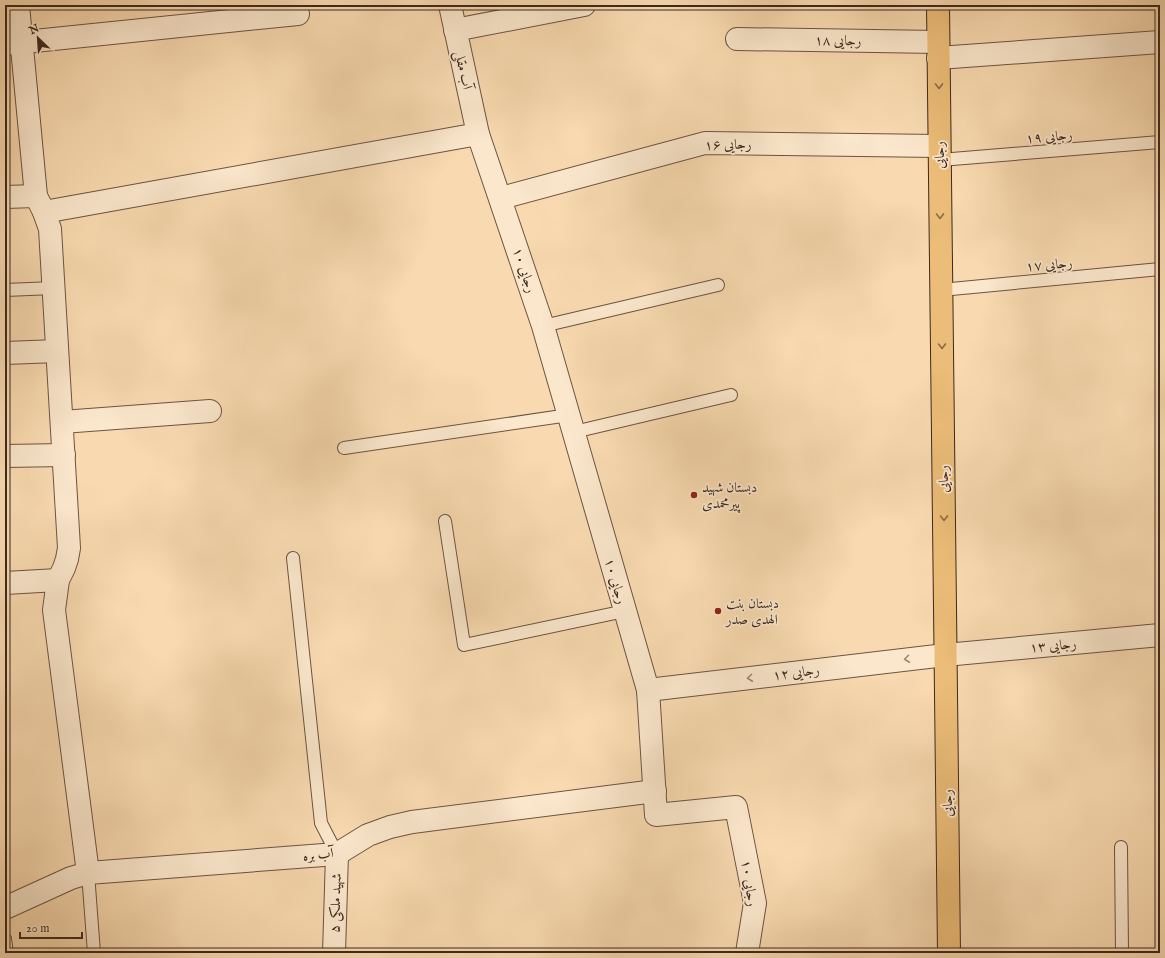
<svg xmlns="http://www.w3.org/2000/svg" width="1165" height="958" font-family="'IM FELL English',Amiri,serif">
<rect width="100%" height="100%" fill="#f9dab0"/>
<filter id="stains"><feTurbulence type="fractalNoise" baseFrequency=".005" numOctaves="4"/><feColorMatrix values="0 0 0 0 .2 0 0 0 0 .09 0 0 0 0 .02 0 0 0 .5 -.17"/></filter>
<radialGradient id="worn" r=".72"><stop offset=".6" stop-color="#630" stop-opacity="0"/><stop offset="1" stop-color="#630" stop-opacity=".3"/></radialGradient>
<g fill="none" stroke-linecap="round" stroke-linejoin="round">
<g stroke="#6c5443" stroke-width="14">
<g id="lane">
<polyline points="940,160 1160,142"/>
<polyline points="5,290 54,288"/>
<polyline points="941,290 1160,269"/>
<polyline points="543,326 718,285"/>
<polyline points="574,432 731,395"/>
<polyline points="344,448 569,415"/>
<polyline points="445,521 464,645 625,611"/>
<polyline points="293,558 321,823 337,854"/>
<polyline points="1121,847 1122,953"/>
<polyline points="88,873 94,953"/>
<polyline points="5,939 7,953"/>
</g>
</g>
<g stroke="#6c5443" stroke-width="24">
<g id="street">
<polyline points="18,5 36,196 44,212 50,229 69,548 67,559 64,568 58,580 54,610 88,873"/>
<polyline points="450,5 478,134 543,326 648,690 656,815 736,807 755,903 747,953"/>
<polyline points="455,30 584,5"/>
<polyline points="737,39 938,42"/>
<polyline points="5,44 298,14"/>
<polyline points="938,58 1160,42"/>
<polyline points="5,197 36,196"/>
<polyline points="501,198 705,143 939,146"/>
<polyline points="44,212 478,134"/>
<polyline points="5,353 57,351"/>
<polyline points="62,422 210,411"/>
<polyline points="5,456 64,455"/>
<polyline points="5,583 58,580"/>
<polyline points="648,690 945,655 1160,635"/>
<polyline points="5,908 71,878 88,873 337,854 368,835 390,827 412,822 655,791"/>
<polyline points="334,953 337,854"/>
</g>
</g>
<g stroke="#3d281f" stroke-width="24">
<polyline id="primary" points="938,5 949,953"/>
</g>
<use href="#lane" stroke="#fbe7cc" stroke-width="12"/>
<use href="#street" stroke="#fbe7cc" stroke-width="22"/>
<use href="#primary" stroke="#ecbd78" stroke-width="22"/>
</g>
<defs><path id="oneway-chevron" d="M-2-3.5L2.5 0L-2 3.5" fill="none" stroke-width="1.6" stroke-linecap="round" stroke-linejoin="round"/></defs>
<g stroke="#8c6b47">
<use href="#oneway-chevron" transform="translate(939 86) rotate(89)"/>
<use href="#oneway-chevron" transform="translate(940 216) rotate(89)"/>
<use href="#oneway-chevron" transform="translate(942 346) rotate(89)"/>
<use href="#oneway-chevron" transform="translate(944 518) rotate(89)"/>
</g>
<g stroke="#9c8876">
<use href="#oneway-chevron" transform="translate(907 659) rotate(173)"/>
<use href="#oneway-chevron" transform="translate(750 678) rotate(173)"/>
</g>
<g fill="#8f2418" stroke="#fbe7cc" stroke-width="1.5">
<circle cx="694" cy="495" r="4"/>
<circle cx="718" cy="611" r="4"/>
</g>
<g text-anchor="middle" stroke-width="3.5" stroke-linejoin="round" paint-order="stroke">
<g font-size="14" fill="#3d281f" stroke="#fbe7cc">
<text transform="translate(838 40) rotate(1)" y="5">رجایی ۱۸</text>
<text transform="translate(464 70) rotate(77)" y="5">آب مقلی</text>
<text transform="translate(1049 136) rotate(-5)" y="5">رجایی ۱۹</text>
<text transform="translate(728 144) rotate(-1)" y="5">رجایی ۱۶</text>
<text transform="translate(939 155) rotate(-91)" y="5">رجایی</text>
<text transform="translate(1049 264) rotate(-5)" y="5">رجایی ۱۷</text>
<text transform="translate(525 270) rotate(72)" y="5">رجایی ۱۰</text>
<text transform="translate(943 479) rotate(-91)" y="5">رجایی</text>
<text transform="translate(616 581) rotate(74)" y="5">رجایی ۱۰</text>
<text transform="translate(1053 645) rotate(-5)" y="5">رجایی ۱۳</text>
<text transform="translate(796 672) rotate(-7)" y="5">رجایی ۱۲</text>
<text transform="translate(947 803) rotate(-91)" y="5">رجایی</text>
<text transform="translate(318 854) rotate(-7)" y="5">آب بره</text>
<text transform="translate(750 883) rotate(82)" y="5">رجایی ۱۰</text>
<text transform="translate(335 903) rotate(-88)" y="5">شهید ملکی ۵</text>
</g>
<g font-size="14" fill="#3d281f" stroke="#fbe7cc" text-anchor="start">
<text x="702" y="492">دبستان شهید<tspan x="702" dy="16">پیرمحمدی</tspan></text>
<text x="726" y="608">دبستان بنت<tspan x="726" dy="16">الهدی صدر</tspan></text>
</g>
</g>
<rect width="1165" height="958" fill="none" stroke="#f9dab0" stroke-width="20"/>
<rect x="6" y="6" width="1153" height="946" fill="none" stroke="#3d281f" stroke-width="2"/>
<rect x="10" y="10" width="1145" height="938" fill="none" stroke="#3d281f"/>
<g transform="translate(38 38) rotate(335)" stroke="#fbe7cc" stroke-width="3" paint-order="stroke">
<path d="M0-3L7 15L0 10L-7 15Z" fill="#3d281f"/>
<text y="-6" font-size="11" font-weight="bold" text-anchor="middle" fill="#3d281f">N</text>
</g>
<path d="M20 932v6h62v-6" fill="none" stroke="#3d281f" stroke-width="2"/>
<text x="26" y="932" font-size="12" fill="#3d281f" stroke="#fbe7cc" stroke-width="3" paint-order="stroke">20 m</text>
<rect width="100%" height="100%" filter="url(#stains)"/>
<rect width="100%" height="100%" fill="url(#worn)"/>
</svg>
